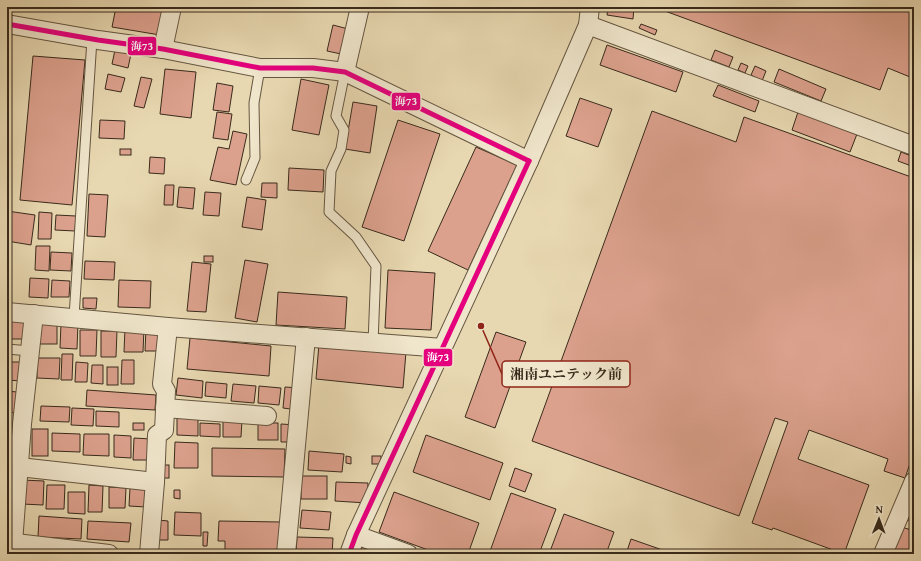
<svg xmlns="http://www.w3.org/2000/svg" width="921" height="561" font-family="'Gentium Book Plus','Noto Serif JP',serif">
<rect width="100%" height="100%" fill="#e8d8b1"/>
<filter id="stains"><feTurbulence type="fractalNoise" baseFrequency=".005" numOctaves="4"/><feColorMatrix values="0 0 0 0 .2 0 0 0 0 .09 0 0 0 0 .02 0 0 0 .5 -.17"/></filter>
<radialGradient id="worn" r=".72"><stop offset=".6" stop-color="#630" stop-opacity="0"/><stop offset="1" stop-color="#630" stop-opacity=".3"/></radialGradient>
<g fill="#dca18d" stroke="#392b1c">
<polygon points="116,7 165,7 160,35 112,27"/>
<polygon points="376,7 400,7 399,11"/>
<polygon points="608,7 634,7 633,19 607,15"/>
<polygon points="654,7 914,7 914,67 910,77 888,68 880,90"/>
<polygon points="641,24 657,30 655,35 639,28"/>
<polygon points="333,25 352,30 346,55 327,51"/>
<polygon points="607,45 683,72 676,92 600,65"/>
<polygon points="115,50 131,54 128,68 112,64"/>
<polygon points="715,50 733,57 729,67 711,60"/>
<polygon points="33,56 85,60 72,205 20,200"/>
<polygon points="741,63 748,66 745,73 738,70"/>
<polygon points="755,66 766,71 762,81 751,75"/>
<polygon points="165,69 196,72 191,118 160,114"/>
<polygon points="779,69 826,89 821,101 774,82"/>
<polygon points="108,74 125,78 121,92 105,89"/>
<polygon points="141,77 152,79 144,108 134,106"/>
<polygon points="301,79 329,85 319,135 292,130"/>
<polygon points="217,83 233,86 229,112 213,110"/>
<polygon points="718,85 759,101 755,112 713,96"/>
<polygon points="580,98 612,109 598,147 566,136"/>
<polygon points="353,102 377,106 370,153 345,149"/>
<polygon points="652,111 736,142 744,117 914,178 914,452 905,478 884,471 888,459 809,430 798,459 869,485 844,554 773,528 772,530 752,523 788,422 775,418 739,516 532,441"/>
<polygon points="217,112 232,114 228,140 213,138"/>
<polygon points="798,112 857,134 850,152 792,130"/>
<polygon points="100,120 125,121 124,139 99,138"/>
<polygon points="398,120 440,134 404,241 362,227"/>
<polygon points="233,131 247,134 236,185 210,180 218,147 229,149"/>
<polygon points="476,147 517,165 468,270 428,251"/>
<rect x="120" y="149" width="11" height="6"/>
<polygon points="901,152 914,157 914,167 898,161"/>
<polygon points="150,157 165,158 164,174 149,173"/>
<polygon points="289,168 324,170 323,192 288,190"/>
<polygon points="262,183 277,183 277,198 261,197"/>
<polygon points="165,185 174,185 173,205 164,205"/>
<polygon points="179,187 195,188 193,209 177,207"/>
<polygon points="205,192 221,193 219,216 203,215"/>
<polygon points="89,194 108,195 105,237 87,236"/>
<polygon points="247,197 266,200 262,230 242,227"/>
<polygon points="7,211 35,215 31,245 7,241"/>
<polygon points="39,212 52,213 51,239 38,239"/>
<polygon points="56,215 76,216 75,231 55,230"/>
<polygon points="36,246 50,246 49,271 35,270"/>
<polygon points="51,252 72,253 71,271 50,270"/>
<rect x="204" y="256" width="9" height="6"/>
<polygon points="245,260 268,264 257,322 235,318"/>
<polygon points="85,261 115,262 114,280 84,279"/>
<polygon points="192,262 211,264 206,312 187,311"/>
<polygon points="388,270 435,273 431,330 385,328"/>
<polygon points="30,278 49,279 48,298 29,297"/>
<polygon points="52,280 70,281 69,297 51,297"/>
<polygon points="119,280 151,281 150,308 118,307"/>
<polygon points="278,292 347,297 345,329 276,325"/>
<polygon points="83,298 97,298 96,309 83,308"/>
<rect x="7" y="317" width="18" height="22"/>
<rect x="40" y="321" width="17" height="23"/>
<polygon points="61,323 78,323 77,349 60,348"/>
<polygon points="125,328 144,328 143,352 124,352"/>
<polygon points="146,328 161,328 161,351 145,351"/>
<polygon points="80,330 97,330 96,356 80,356"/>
<polygon points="101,331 117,331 116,357 101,357"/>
<polygon points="496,332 526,342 495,428 465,417"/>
<polygon points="190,338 271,346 269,376 187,369"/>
<polygon points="319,344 406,352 403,388 316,379"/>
<polygon points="62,354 73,354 72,380 61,380"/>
<polygon points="37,358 60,358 59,379 37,378"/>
<polygon points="122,360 134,360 134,384 121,384"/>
<polygon points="7,362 22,362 21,381 7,380"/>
<polygon points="76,362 88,363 87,382 75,382"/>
<polygon points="92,365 103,365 103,384 91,383"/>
<rect x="107" y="367" width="11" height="18"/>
<polygon points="178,378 203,381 202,398 176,395"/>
<polygon points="206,382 227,384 226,398 205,396"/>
<polygon points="233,384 256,386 254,403 231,401"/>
<polygon points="259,386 281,388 279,405 258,403"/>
<polygon points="285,387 300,388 298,410 283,408"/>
<polygon points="87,390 156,395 155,410 86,406"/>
<polygon points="7,391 17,392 16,413 7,412"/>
<polygon points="41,406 70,407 69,422 40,421"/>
<polygon points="72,408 94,409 93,426 71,425"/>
<polygon points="96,411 119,412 119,427 96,426"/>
<polygon points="177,416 198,417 198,436 177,435"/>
<polygon points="223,420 242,420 241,437 223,437"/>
<rect x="133" y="423" width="11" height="7"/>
<polygon points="200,423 220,424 220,437 200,436"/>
<rect x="258" y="423" width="20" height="17"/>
<polygon points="281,424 296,425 296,442 281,442"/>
<rect x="32" y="429" width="16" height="27"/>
<polygon points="52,433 80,434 80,452 52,451"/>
<polygon points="7,434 14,434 13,455 7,454"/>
<polygon points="84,434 109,434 109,456 83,455"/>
<polygon points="114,435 131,436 131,458 114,457"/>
<polygon points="426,435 503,463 490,500 413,472"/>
<polygon points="134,438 151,439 151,460 133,460"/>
<polygon points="175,442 198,443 198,468 174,468"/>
<polygon points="212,448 285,449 284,477 212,476"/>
<polygon points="309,451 344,454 342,472 308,470"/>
<polygon points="346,456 351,457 351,464 346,463"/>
<rect x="372" y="456" width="9" height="8"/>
<rect x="162" y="465" width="7" height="13"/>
<polygon points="515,468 532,474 525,492 509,486"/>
<polygon points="7,470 11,470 10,490 7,490"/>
<rect x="301" y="476" width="26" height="23"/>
<polygon points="22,480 44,481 43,505 22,504"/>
<polygon points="336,482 368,483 367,503 335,501"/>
<polygon points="47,485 65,485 64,509 46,509"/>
<polygon points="89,485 103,486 102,512 88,512"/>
<polygon points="109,487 126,488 125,508 109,508"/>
<polygon points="130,488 146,488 146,507 129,506"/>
<polygon points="174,490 180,490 180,499 174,498"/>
<polygon points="68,492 85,492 85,514 68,513"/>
<polygon points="394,492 479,523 468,554 439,554 379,532"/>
<polygon points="511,493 556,509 539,554 489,554"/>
<polygon points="914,495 914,522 905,519"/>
<polygon points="302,510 331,512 329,530 300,528"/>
<polygon points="175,512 201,513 201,536 174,535"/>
<polygon points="564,514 614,532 606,554 549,554"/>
<polygon points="39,516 82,519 81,539 38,537"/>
<polygon points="158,520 168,521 168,540 158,540"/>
<polygon points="88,521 131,523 129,542 87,539"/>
<polygon points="219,521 280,522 279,554 225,554 225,541 218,541"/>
<polygon points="902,527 914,531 914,554 893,554"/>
<polygon points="203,532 208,532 207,546 203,546"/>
<polygon points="297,537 333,538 332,554 296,554"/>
<polygon points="631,539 674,554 626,554"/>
<polygon points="363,543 387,554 359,554"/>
</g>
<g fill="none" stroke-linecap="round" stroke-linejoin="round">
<g stroke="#655641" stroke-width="11">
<g id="lane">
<polyline points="345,72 336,116 344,130 341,149 331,171 329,212 356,237 376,266 373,343"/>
<polyline points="246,180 255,158 254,103 260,68"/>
<polyline points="74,317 92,39"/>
<polyline points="7,349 30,351"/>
</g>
</g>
<g stroke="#655641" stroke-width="20">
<g id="street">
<polyline points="7,24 98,40 163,49 260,68 313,68 345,72 529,161"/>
<polyline points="588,25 914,146"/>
<polyline points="163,49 172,7"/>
<polyline points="345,72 360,7"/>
<polyline points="7,312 168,327 443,348"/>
<polyline points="165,408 267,416"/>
<polyline points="19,467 155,482"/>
<polyline points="356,535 408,554"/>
<polyline points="7,542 109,554"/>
<polyline points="13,543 22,424 34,314"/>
<polyline points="149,554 155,482 157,435 164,430 166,391 162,384 168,327"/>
<polyline points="286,554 306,337"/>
<polyline points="349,554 356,535 529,161 588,25 590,7"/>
<polyline points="883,554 914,481"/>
</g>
</g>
<use href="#lane" stroke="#f0e6cc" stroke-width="9"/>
<use href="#street" stroke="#f0e6cc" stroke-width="18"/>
<g stroke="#f0e6cc" stroke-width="8">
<g id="bus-1">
<polyline points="7,24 98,40 163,49 260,68 313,68 345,72 529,161"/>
<polyline points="349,554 356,535 529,161"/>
</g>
</g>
<use href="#bus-1" stroke="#e5007d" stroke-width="5"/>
</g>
<path fill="none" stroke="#8f2418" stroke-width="1.5" d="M481 326L502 374"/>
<circle fill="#8f2418" stroke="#f0e6cc" stroke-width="1.5" cx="481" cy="326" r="4"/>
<rect fill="#f0e6cc" stroke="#8f2418" stroke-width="1.5" x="502" y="361" width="128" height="26" rx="4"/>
<g font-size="14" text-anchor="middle" font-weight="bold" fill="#392b1c">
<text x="566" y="379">湘南ユニテック前</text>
</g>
<g stroke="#f0e6cc" stroke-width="1.5">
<rect x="127" y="36" width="30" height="20" rx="4" fill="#e5007d"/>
<rect x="391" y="92" width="30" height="19" rx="4" fill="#e5007d"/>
<rect x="423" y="348" width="30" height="19" rx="4" fill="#e5007d"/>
</g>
<g font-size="11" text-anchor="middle" font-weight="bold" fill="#fff">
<text x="142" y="50">海73</text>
<text x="406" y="105">海73</text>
<text x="438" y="361">海73</text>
</g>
<rect width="921" height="561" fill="none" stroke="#e8d8b1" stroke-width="24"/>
<rect x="8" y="8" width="905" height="545" fill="none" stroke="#392b1c" stroke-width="2"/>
<rect x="12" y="12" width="897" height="537" fill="none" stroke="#392b1c"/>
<g transform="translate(879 519) rotate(1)" stroke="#f0e6cc" stroke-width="3" paint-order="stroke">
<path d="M0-3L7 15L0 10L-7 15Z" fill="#392b1c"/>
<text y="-6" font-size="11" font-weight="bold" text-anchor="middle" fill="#392b1c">N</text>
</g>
<rect width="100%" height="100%" filter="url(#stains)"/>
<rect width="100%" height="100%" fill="url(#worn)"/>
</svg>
